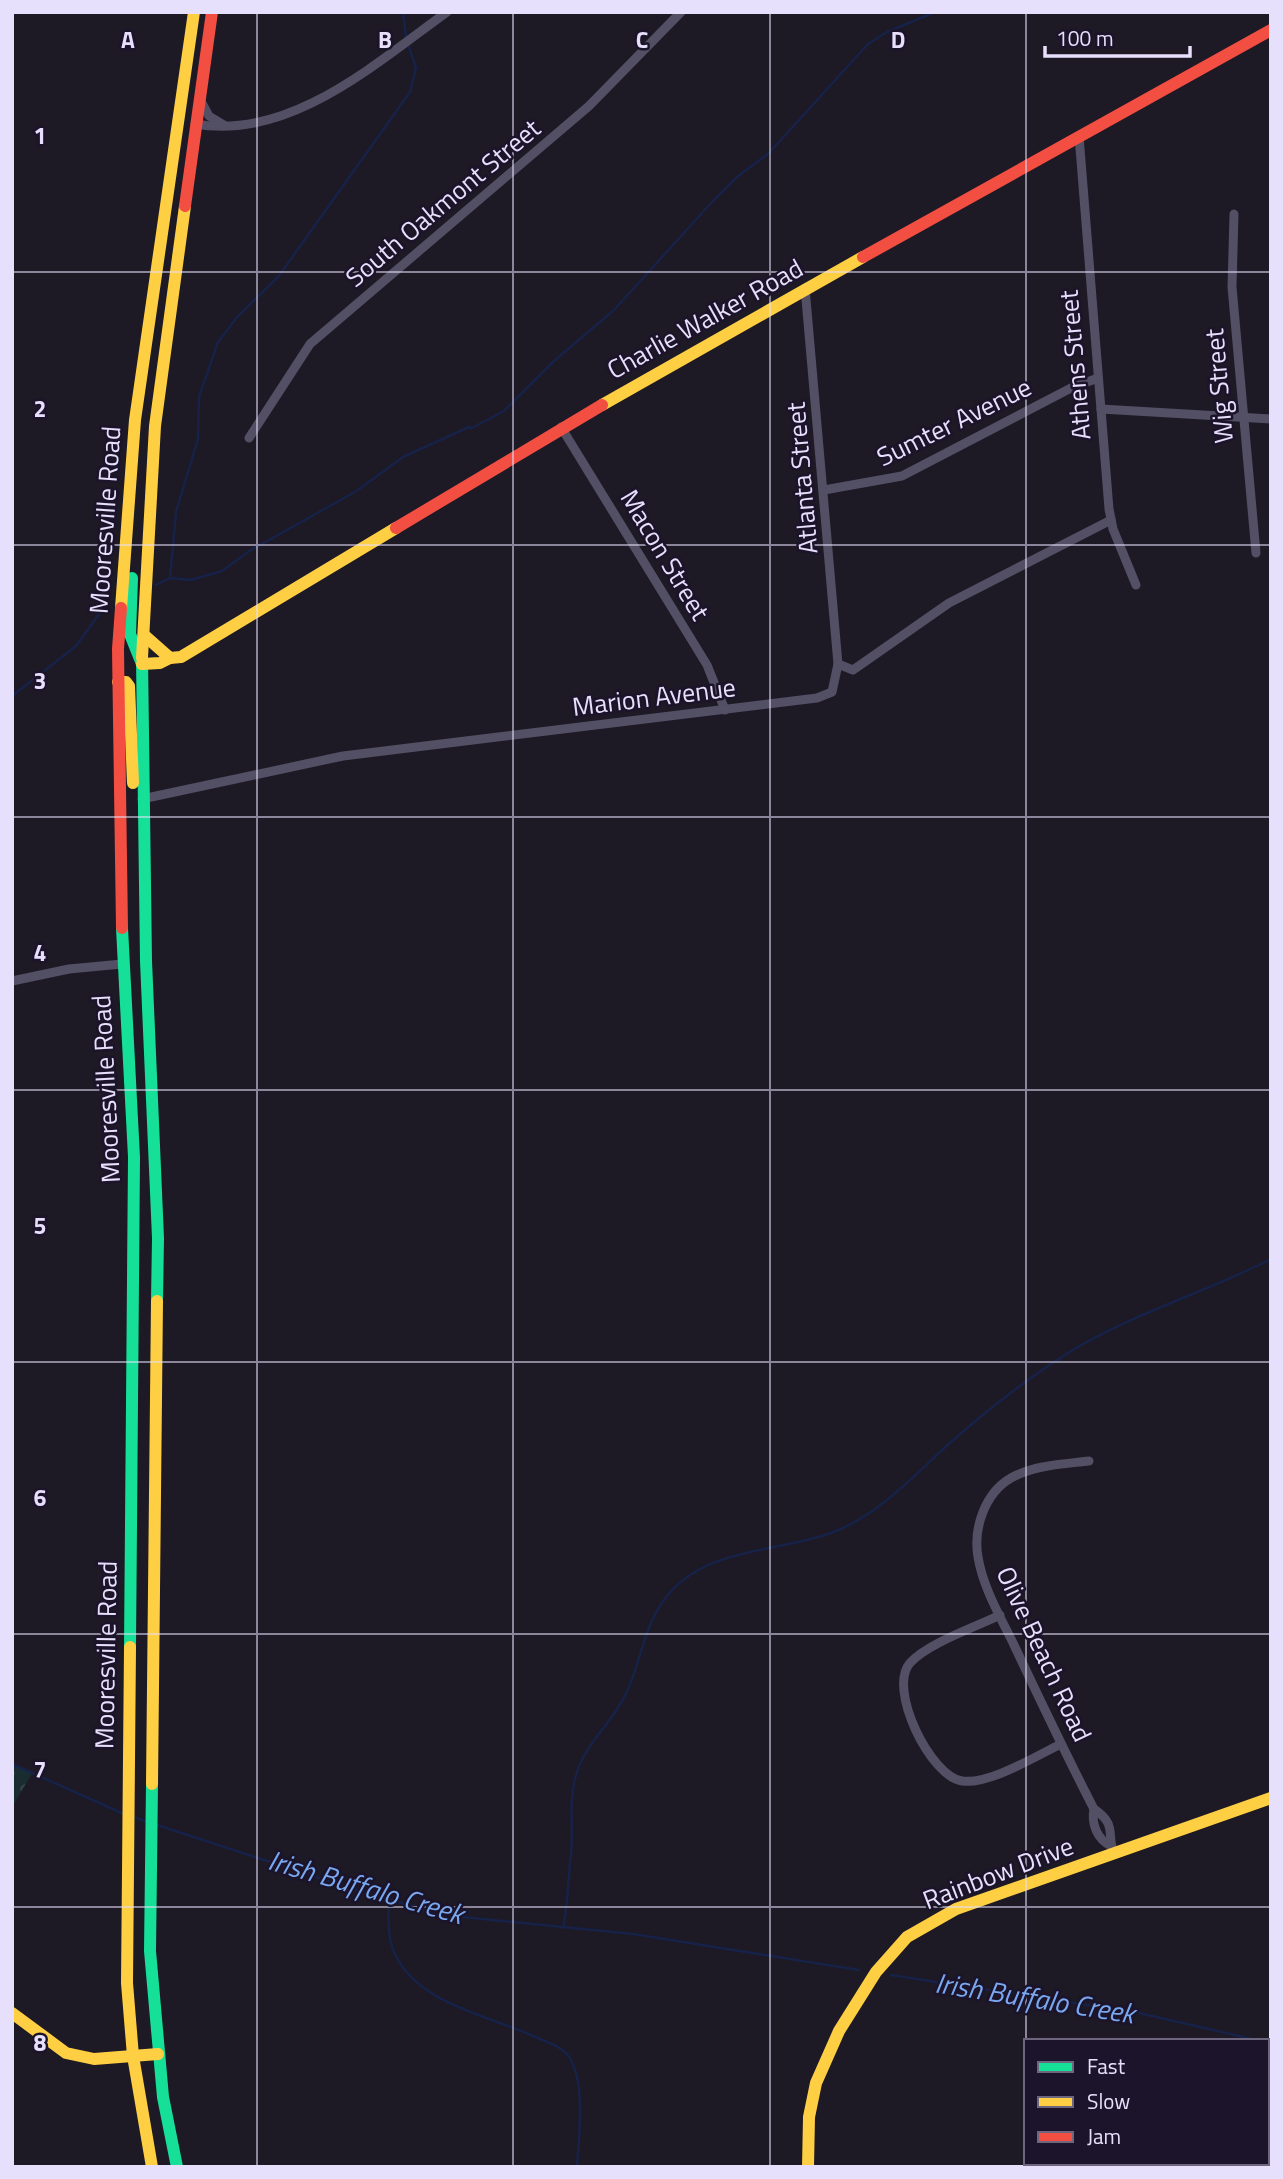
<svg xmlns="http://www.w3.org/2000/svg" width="1283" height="2179" font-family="'Titillium Web',sans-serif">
<defs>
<pattern id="park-crowns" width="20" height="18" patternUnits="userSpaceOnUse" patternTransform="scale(1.75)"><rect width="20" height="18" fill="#192d31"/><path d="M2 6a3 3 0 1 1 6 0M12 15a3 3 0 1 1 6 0" fill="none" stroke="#3a4b50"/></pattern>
</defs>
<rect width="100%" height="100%" fill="#1d1925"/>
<polygon fill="url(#park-crowns)" points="12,1764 33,1772 12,1807"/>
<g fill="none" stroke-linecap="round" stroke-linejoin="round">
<g stroke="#172248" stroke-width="2.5">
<polyline points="403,12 406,37"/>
<polyline points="170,578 176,512 198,439 199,397 218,342 238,316 278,277 410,92 416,68 408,44"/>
<polyline points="156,585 170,578 191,580 222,571 251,550 355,492 403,457 469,427 472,428 504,411 554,361 614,310 712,202 737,177 769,153 868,44 887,32 935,12"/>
<polyline points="12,696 76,646 102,610"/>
<polyline points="12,1764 124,1814"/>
<polyline points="134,1817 147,1822"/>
<polyline points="157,1825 350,1888 427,1910 463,1917 633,1934 859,1970"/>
<path d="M388,1899c1,17 -1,37 6,53 23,52 93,63 139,84 11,5 29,10 36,21 17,25 10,80 8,110"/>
<path d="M563,1928c5,-24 5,-49 8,-74 3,-27 -3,-50 5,-79 10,-34 39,-54 52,-86 13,-29 16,-62 36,-89 38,-53 111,-47 167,-67 42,-15 78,-52 110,-82 35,-32 74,-63 113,-89 66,-45 147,-67 217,-103"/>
<polyline points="891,1975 1139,2013 1261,2041"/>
<polyline points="1267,2043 1271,2044"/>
</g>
<g stroke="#534f64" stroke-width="9">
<polyline points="201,101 209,116 224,125"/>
<path d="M195,124c95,17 181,-61 252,-112"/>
<polyline points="1079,136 1109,509 1113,529 1136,585"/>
<polyline points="1234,214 1232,287 1256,553"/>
<polyline points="805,288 838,664"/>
<polyline points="1101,409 1271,419"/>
<polyline points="561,427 707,665 725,710"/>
<polyline points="249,438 310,344 589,106 681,12"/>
<polyline points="824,490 902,476 1071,388 1098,378"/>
<polyline points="142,799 343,756 817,698 832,692 838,664 853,670 949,603 1111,520"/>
<polyline points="12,981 69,969 122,964"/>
<path d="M1089,1461c-25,3 -55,4 -78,17 -26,15 -38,50 -33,79 5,31 23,61 36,88 26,55 52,110 80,164 24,16 12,26 20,44"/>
<path d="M1000,1615c-24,12 -72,28 -90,48 -23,26 21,114 52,118 27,4 74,-25 99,-37"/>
<path d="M1094,1809c-3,15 3,30 17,37"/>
</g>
<g stroke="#16e098" stroke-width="12">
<polyline points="132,578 130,634 142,664"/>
<polyline points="142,658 146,961 158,1238 157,1301"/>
<polyline points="122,928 134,1157 130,1647"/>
<polyline points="152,1784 150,1951 163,2097 177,2167"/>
</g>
<g stroke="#ffcf43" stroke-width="12">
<polyline points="602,405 863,257"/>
<polyline points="121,608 135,420 194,12"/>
<polyline points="144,635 170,658 181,657 396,528"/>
<polyline points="142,658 155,426 185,206"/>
<polyline points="142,664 160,663 170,658"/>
<polyline points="118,682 126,682 129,686 133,783"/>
<polyline points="130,1647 127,1983 133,2056 152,2167"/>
<polyline points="152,1784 157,1301"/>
<polyline points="12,2013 66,2053 94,2059 158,2054"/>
<polyline points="808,2167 809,2117 816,2083 839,2031 876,1972 907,1937 956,1909 1271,1798"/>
</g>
<g stroke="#f24e42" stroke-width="12">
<polyline points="185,206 212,12"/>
<polyline points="863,257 1271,30"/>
<polyline points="396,528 602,405"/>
<polyline points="121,608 118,649 122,928"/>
</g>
</g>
<path fill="none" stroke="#e7e0fc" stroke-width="2" stroke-opacity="0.55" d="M257,12v2155M513,12v2155M770,12v2155M1026,12v2029M12,272h1259M12,545h1259M12,817h1259M12,1090h1259M12,1362h1259M12,1634h1259M12,1907h1259M1026,2163v4"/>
<g text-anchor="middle" stroke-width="5" stroke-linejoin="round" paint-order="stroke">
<g font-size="26" fill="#e7e0fc" stroke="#1b142a">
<text transform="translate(443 203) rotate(-40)" y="9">South Oakmont Street</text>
<text transform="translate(705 319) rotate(-29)" y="9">Charlie Walker Road</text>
<text transform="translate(1075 365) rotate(-95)" y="9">Athens Street</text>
<text transform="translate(1219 386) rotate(-95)" y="9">Wig Street</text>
<text transform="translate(954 422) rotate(-26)" y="9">Sumter Avenue</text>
<text transform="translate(802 478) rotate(-95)" y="9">Atlanta Street</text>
<text transform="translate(105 520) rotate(-86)" y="9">Mooresville Road</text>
<text transform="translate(665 555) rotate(59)" y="9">Macon Street</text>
<text transform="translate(654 697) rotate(-7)" y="9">Marion Avenue</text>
<text transform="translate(106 1089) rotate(-93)" y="9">Mooresville Road</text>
<text transform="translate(1044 1654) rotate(65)" y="9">Olive Beach Road</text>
<text transform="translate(106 1655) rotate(-89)" y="9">Mooresville Road</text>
<text transform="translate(998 1873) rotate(-21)" y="9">Rainbow Drive</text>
</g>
<g font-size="28" font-style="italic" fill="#7aa8f0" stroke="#1b142a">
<text transform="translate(366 1887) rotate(16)" y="10">Irish Buffalo Creek</text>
<text transform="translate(1035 1998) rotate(9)" y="10">Irish Buffalo Creek</text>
</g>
</g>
<g font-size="23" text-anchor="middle" font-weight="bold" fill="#e7e0fc" stroke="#1b142a" stroke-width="5" stroke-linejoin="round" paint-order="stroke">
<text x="128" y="48">A</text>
<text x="385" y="48">B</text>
<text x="642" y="48">C</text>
<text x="898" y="48">D</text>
<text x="40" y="144">1</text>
<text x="40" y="417">2</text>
<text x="40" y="689">3</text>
<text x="40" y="961">4</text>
<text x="40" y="1234">5</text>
<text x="40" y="1506">6</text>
<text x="40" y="1778">7</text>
<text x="40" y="2051">8</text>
</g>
<rect width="1283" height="2179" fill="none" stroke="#e7e0fc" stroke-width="28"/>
<rect x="1024" y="2039" width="245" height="126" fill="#1b142a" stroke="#6d667e" stroke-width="2"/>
<rect x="1038" y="2062" width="35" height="10" fill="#16e098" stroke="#6d667e" stroke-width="2"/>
<text x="1087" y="2074" font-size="21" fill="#e7e0fc">Fast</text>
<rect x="1038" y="2097" width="35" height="10" fill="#ffcf43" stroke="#6d667e" stroke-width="2"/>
<text x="1087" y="2109" font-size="21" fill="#e7e0fc">Slow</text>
<rect x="1038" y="2132" width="35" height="10" fill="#f24e42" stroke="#6d667e" stroke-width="2"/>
<text x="1087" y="2144" font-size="21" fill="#e7e0fc">Jam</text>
<path d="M1045 46v10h145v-10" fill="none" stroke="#e7e0fc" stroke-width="3.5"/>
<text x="1056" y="46" font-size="21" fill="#e7e0fc" stroke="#1b142a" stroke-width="5" paint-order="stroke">100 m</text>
</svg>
